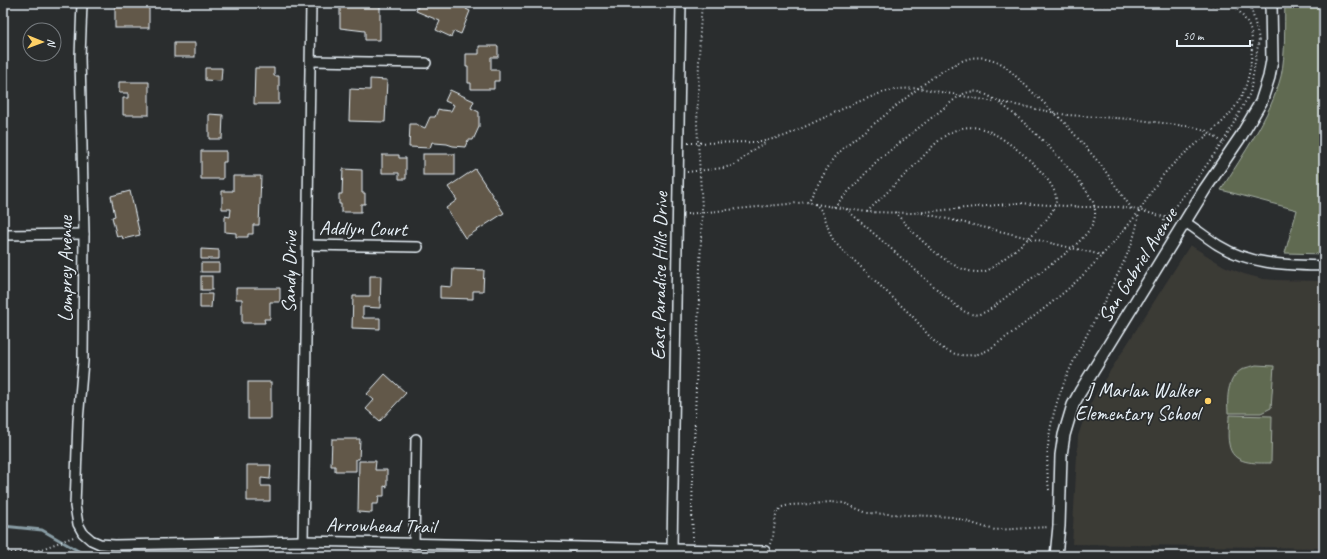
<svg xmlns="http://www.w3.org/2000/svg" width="1327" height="559" font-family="Caveat,sans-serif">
<rect width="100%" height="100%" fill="#2a2d2e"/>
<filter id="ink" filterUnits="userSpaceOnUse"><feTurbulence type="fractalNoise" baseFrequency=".025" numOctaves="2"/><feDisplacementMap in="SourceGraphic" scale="8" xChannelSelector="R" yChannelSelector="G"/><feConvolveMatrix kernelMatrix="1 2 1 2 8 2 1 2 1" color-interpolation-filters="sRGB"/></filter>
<g filter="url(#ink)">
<polygon fill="#3b3a36" points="1190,245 1224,266 1244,274 1263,279 1276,280 1324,281 1324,548 1072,544 1078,436 1086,412 1098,390"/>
<g fill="#616a51" stroke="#a4aea4">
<path d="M1285,3h39v251l-39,-1 12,-43 -76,-20c22,-36 49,-72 60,-114 5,-23 3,-49 4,-73z"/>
<path d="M1256,365l18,1 -3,42 -10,5h-33c-1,-15 -1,-34 13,-43 4,-3 10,-3 15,-5z"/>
<path d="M1229,415l43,1 -1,47c-16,0 -39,2 -42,-19 -2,-9 0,-20 0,-29z"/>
</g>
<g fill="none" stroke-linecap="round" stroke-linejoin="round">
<polyline stroke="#899da5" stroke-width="3" points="3,526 42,530 87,556"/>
</g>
<g fill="#62594a" stroke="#e8f1f8">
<rect x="115" y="3" width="34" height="25"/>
<polygon points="340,3 380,3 380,40 365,40 365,31 340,28"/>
<polygon points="419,3 469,3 466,9 470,11 461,34 454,31 451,37 436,30 440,21 416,11"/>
<rect x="174" y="43" width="21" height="14"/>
<polygon points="479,46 498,46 498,57 491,57 491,70 499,70 499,81 494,81 494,89 471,89 471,83 468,83 468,67 466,67 466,54 479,54"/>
<polygon points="205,68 222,68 221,81 205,80"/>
<polygon points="255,68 274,68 274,76 279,76 279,104 254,104"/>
<polygon points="370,79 387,80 385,122 349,121 350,89 370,90"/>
<polygon points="119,82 149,82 149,115 123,115 123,98 128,98 128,93 119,93"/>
<polygon points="450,90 474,101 471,108 479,112 479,127 473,140 468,140 465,147 453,146 447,144 435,143 432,142 430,148 409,147 410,124 416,124 425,128 430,117 435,117 438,109 442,110 451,111 454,105 445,101"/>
<polygon points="209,114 223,115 222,139 209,139"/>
<polygon points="201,151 226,151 226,162 223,162 223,179 201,179"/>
<rect x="423" y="154" width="32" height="21"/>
<polygon points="382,155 399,155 399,158 406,158 406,179 399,179 399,173 382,173"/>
<polygon points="343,169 362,170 362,193 365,193 365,204 361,204 361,212 341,212 341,204 339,204 339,194 342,194"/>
<polygon points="475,169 504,213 465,238 446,208 457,200 448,187"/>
<polygon points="233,176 261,176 259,225 253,225 253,234 248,234 248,237 236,237 236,233 225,232 225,216 230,217 231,209 222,209 222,191 233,191"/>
<polygon points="130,191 140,235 123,239 122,236 117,237 112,217 115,216 111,196"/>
<polygon points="201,249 219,250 219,259 201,259"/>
<rect x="201" y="263" width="18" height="9"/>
<polygon points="453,269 484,270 483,291 473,291 473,299 440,298 440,286 452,287"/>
<rect x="201" y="276" width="11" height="14"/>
<polygon points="370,276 381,276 380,308 363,307 363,318 380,318 380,329 352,328 353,296 370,296"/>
<polygon points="236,288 280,288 280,302 270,302 270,319 264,319 265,323 242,323 242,299 236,299"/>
<polygon points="200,294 212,294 211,308 200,308"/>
<polygon points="385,374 406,393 380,421 366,409 374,400 367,394"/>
<rect x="248" y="382" width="23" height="37"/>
<polygon points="332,439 360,439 359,459 356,459 356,471 335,471 335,466 331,466"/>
<polygon points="359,461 376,461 375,470 387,470 387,487 384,486 384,496 379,496 378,504 372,504 372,513 358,512"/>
<polygon points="247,465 271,465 270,479 261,478 261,486 270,486 270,501 247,501"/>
</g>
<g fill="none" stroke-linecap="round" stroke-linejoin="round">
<g stroke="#e8f1f8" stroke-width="12">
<g id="minor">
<polyline points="82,3 80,57 84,234 83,361 78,421 75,506 78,524 83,533 91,540 100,544 115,545 303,541 765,551 765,556"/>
<polyline points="311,61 426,63"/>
<path d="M1185,222c11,7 22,16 33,23 32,20 70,20 106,21"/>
<polyline points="3,235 84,234"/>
<polyline points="308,245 418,247"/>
<polyline points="303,541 311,3"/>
<polyline points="414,544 416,439"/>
<polyline points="672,549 681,3"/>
</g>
</g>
<g stroke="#e8f1f8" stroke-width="14">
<polyline id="tertiary" points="1056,556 1059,526 1061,455 1064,435 1073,405 1080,392 1205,189 1241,136 1261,102 1269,77 1272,60 1271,3"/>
</g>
<g stroke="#e8f1f8" stroke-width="2" stroke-dasharray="1 3" stroke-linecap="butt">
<polyline points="1016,3 1019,4 1236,5 1240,3"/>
<polyline points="1000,102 1067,115 1132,119 1193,127 1205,130 1225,144"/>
<polyline points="688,143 760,142 785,136 853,104 881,93 898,89 919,88 995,102"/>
<polyline points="687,172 723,168 731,166 739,162 754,149 767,142"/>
<path d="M808,202c9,-15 18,-34 29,-47 12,-14 28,-24 42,-35 24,-19 63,-55 92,-62 12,-2 24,1 34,8l59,56 37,43 31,44"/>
<polyline points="815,204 867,212 913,213 1019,203 1081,207 1118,207 1139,210 1174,220"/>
<path d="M834,207l44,-47 76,-60c8,-6 15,-10 25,-8 27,6 102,84 114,110 2,5 3,12 1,18 -7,21 -39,41 -56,54 -16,11 -31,22 -46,34 -15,10 -23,8 -37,-3l-109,-96"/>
<path d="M867,212c16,-16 32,-31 48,-47 13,-13 26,-31 44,-36 9,-3 18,-2 27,1 19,7 73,49 70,71 -2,20 -49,56 -66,68 -30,16 -77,-36 -95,-57"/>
<polyline points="922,213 1102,255"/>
<path d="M687,214l121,-12c19,3 17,26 26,39 7,9 16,16 24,23 17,17 34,33 51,49 13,12 23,31 39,38 14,7 29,5 42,-2 31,-23 64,-46 92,-73 18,-18 35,-37 51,-57 12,-14 19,-31 31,-45 36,-42 81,-50 87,-114 3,-30 0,-35 -19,-57"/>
<polyline points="1163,229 1164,220 1193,184 1225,139 1250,93 1259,39 1250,3"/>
<path d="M1049,490c-11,-84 32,-139 66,-210 12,-25 21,-41 24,-69"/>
<polyline points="693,541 692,507 702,208 697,124 700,30 702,3"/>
<polyline points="770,544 773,536 776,515 777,512 782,507 790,505 813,504 829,502 844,503 867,513 953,517 984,527 995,530 1049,527"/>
<polyline points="36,551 39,556"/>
<polyline points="422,552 425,556"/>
<polyline points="3,553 31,553 76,536"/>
<polyline points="285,556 286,549"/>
</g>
<use href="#minor" stroke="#2a2d2e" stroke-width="9"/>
<use href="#tertiary" stroke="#2a2d2e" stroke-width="11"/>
</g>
</g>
<circle fill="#ffd166" stroke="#2a2d2e" stroke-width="1.5" cx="1208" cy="401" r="4"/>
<g text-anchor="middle" stroke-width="3.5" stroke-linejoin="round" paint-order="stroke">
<g font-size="20" fill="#e8f1f8" stroke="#2a2d2e">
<text transform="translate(363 228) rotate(1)" y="7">Addlyn Court</text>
<text transform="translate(1137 265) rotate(-58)" y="7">San Gabriel Avenue</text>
<text transform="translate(65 269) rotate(-90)" y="7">Lomprey Avenue</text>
<text transform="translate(289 272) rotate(-89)" y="7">Sandy Drive</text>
<text transform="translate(659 276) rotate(-89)" y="7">East Paradise Hills Drive</text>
<text transform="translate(381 525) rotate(1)" y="7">Arrowhead Trail</text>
</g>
<g font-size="20" fill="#e8f1f8" stroke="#2a2d2e" text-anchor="end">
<text x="1200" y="397">J Marlan Walker<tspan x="1200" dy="23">Elementary School</tspan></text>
</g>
</g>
<rect width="1327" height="559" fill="none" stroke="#2a2d2e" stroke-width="16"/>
<rect x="8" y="8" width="1311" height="543" fill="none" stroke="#e8f1f8" stroke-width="1.5" filter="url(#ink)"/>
<g transform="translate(42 42) rotate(91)"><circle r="19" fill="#2a2d2e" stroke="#767b7f"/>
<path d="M0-3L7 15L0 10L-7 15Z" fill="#ffd166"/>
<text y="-6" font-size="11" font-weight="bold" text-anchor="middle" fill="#e8f1f8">N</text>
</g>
<path d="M1177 40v6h73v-6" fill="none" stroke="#e8f1f8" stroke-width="2"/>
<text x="1183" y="40" font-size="12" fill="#e8f1f8" stroke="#2a2d2e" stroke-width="3" paint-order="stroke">50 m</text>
</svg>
